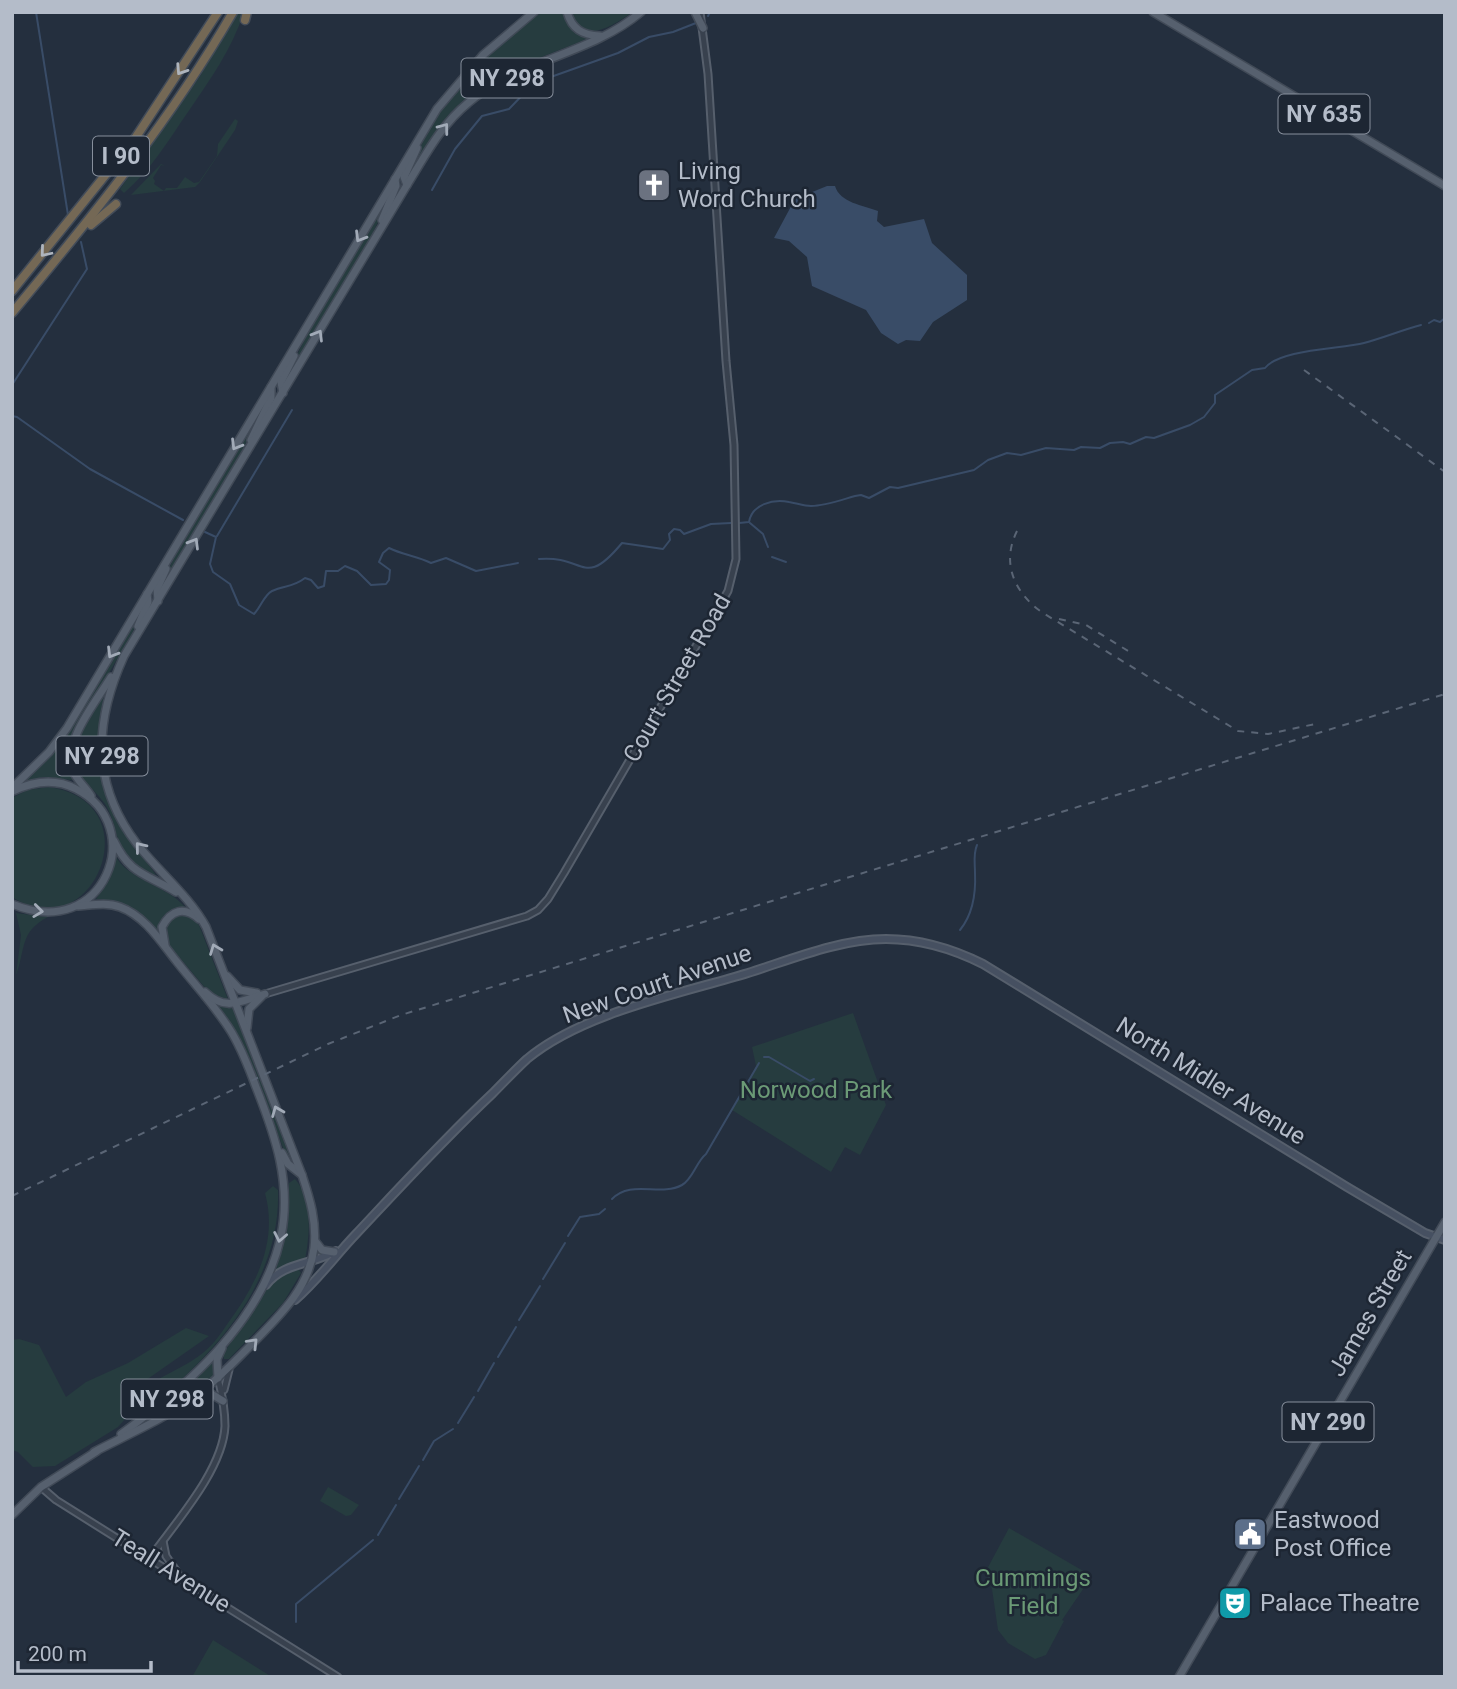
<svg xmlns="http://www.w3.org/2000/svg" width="1457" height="1689" font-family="Roboto,sans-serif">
<rect width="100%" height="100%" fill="#242f3e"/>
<g fill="#263c3f">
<path d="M238,12h6c-12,37 -34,68 -56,100 -20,29 -37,58 -64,81l-4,-4 80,-113z"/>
<path d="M542,12h22c3,14 11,23 25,26 -47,20 -101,36 -138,74 -17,18 -29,47 -43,61 9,-19 18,-40 30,-58 27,-41 64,-75 104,-103z"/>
<path d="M570,12h63c-21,14 -51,35 -63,0z"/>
<polygon points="235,119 238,121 235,130 200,182 195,187 131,195 161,164 165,166 161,165 153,178 155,181 154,184 164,191 166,188 177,188 185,177 194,183 199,182 217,156 218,144"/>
<polygon points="393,190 369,241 284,382 317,314"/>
<polygon points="268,399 233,468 159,589 186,533"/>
<path d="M144,606l-11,25 -61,107c-6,15 -4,27 0,42l-29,-3 -22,5 40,-40z"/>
<path d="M104,695c-10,47 -8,95 19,136 10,16 23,29 33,44 -14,-5 -22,-9 -31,-20 -8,-10 -10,-36 -20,-51 -12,-17 -31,-28 -30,-50 0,-20 19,-42 29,-59z"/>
<path d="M49,787c105,15 44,164 -37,110v-99l15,-8z"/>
<path d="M115,855c13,26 50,28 72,54 -18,-1 -29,8 -29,26 -18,-21 -33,-34 -62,-36l10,-14z"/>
<path d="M16,913l32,4c-29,15 -22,32 -32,58l5,-40z"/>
<polygon points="181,914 190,916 199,925 229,1002 213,997 167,943 164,930 171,918"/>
<path d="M215,1005l17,1 61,159 -7,-9c-20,-53 -36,-106 -71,-151z"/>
<polygon points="853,1013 886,1105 860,1155 845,1147 831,1172 732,1110 756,1066 752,1047"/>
<path d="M295,1179c18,20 15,57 10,81l-29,9 10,-38 3,-48z"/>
<path d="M273,1186l5,4c3,89 -58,158 -122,212l-6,-1 -4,-8 3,-8c18,-12 38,-19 55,-33 10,-8 17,-19 24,-29 29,-39 50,-82 37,-130z"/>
<polygon points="293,1269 299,1270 301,1273 283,1303 229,1359 224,1359 223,1354 272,1281"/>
<polygon points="186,1328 209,1336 139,1385 132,1411 118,1427 55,1466 33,1467 18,1452 12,1450 12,1340 19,1339 39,1345 66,1397 86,1382 128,1363"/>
<path d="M212,1359l2,17c-13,11 -34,33 -51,33v-4z"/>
<polygon points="328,1487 359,1505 351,1515 346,1516 320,1501"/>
<polygon points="1009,1528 1092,1576 1062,1620 1064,1621 1046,1655 1035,1659 1008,1643 998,1630 992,1589 986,1571"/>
<polygon points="213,1640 272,1677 192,1677"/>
</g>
<path fill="#394c67" d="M827,186h8c5,17 28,19 43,25l-1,10 7,6 40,-8 8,24 35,32v25l-34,22 -13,19 -14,-1 -8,4 -17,-11 -15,-23 -54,-24 -5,-29 -18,-16 -15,-3 21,-39z"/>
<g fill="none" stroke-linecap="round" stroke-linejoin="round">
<g stroke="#394c67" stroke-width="2">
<polyline points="36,12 68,215"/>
<polyline points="708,16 710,12"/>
<polyline points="432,190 455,149 482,116 509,109 534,83 618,53 649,37 673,32 696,23"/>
<polyline points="1429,323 1434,320 1440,322 1445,318"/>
<polyline points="12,385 87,269 81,242"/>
<polyline points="12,416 17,417 90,469 183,520"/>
<path d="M739,523l10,-1c3,-18 24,-23 40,-20 7,1 15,4 22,4 14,0 30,-6 44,-10l6,-1 8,3 21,-11 8,1 76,-18 14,-10 19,-7 14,2 25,-7 28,2 7,-3 19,1 10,-5 13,-1 7,2 16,-7 8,1 36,-13 14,-8 11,-14v-8l37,-25 13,-2c15,-19 75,-19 99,-25 19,-5 38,-13 57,-18"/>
<polyline points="750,523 763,534 768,547"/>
<path d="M205,532l11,5 -6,27 3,8 17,12 9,21 15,9c7,-7 10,-19 18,-23 12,-6 20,-3 33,-13l6,2 7,8 6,-2 2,-15h12l7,-5 12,5 14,14 15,-1 3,-4 1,-10 -11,-8 4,-9 6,-5c14,7 28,8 42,15l15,-5 30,13 42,-8"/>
<polyline points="217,536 292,410"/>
<polyline points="772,557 786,562"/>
<path d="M539,559c47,-4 44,31 83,-16l41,6 7,-9 -1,-6 5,-5 6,1 4,4 27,-10 20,-1"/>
<path d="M960,930c13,-16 16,-36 15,-57 0,-10 -2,-19 2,-28"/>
<polyline points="764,1057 769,1057 810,1081 814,1079"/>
<path d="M612,1199c19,-20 48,-2 70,-14 11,-6 14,-23 24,-31l53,-91"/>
<polyline points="568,1236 580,1217 599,1214 605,1209"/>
<polyline points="543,1279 565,1243"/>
<polyline points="519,1320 540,1286"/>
<polyline points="498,1357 516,1327"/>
<polyline points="478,1391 494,1363"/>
<polyline points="458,1423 474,1397"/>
<polyline points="423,1460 434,1441 453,1429"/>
<polyline points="399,1499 419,1466"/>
<polyline points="378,1535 396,1505"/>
<polyline points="296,1622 296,1604 373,1540"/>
</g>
<g stroke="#565f6c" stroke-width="9">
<g id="tertiary">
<polyline points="265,994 527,916 538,910 548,899 564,873 728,591 736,559 734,445 726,361 708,74 700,12"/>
<polyline points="224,1390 229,1370"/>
<polyline points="41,1487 56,1500 338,1677"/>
<polyline points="163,1541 166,1556 178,1573"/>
<path d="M150,1558c25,-35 73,-88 75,-132 0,-17 -3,-32 -7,-48"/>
</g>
</g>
<g stroke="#565f6c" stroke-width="10">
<g id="secondary">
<path d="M266,1285c17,-23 47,-20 70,-34"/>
<path d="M295,1300c23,-20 40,-44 61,-66 45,-48 89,-96 137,-141 11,-11 22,-23 34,-34 55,-46 152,-65 221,-86 44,-14 92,-34 138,-34 35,0 67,10 97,25l364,223 78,46 20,7"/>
</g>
</g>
<g stroke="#414a57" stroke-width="10">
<g id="primary">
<path d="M567,12c5,17 15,23 33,24"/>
<polyline points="695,12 703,28"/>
<polyline points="1153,12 1445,186"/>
<polyline points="407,185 404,177 417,148"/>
<polyline points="382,220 396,186 395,179"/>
<polyline points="283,393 281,382 294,356"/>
<polyline points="251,440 271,398 271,387"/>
<polyline points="158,601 157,589 166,569"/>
<polyline points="138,626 148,602 147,594"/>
<polyline points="12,788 49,752 67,728 437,109 483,55 534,12"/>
<path d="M91,796c-5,-8 -13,-15 -17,-23 -14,-29 22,-71 37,-96"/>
<path d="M114,841c16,34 33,33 62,51"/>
<path d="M12,904c93,39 137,-78 64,-115 -21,-11 -42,-8 -63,2"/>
<path d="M78,906c14,-1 29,-4 42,1 25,9 41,35 57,55 18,23 40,46 55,71 10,17 17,35 24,54 19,48 36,96 25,149 -18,84 -93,150 -160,198"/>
<path d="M165,945l-3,-18c9,-17 22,-21 37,-8"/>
<polyline points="227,976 240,990 257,993"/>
<path d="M205,992c21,20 35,9 60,2"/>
<polyline points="247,1028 249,1009 262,996"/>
<polyline points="282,1153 288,1164 302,1175"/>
<polyline points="315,1241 322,1250 334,1252"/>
<polyline points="218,1378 217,1359 222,1348"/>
<polyline points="202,1392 208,1392 223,1401"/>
<path d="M94,1452c35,-18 72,-34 103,-57 19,-14 35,-31 51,-47 28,-29 61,-58 66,-100 3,-26 -4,-49 -12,-73l-96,-248c-17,-31 -46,-54 -69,-83 -46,-60 -43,-122 -13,-188l283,-471c18,-29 34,-60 61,-82 50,-43 122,-48 173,-91"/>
<polyline points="12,1515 41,1487 97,1451"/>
<polyline points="1179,1677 1445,1222"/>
</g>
</g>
<g stroke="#434c59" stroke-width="11">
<g id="motorway">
<polyline points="245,20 247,12"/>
<polyline points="91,225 116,204"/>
<polyline points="12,291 136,137 218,12"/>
<path d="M12,313c80,-96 158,-192 221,-301"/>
</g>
</g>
<use href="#tertiary" stroke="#38414e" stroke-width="5"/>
<use href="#secondary" stroke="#465061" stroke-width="6"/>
<use href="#primary" stroke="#56606e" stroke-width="7"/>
<use href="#motorway" stroke="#746855" stroke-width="8"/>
<g stroke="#5a6575" stroke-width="2" stroke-dasharray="7 7" stroke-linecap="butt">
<polyline points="1304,370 1445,472"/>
<path d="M1017,531c-16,32 -3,62 26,82l195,118 30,3 47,-10"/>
<polyline points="1059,619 1086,625 1133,654"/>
<polyline points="12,1196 328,1044 401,1015 1445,694"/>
</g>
</g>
<defs><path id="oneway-chevron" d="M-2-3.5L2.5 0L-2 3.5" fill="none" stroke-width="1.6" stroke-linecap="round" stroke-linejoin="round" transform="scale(1.75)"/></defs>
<g stroke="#aeb4bd">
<use href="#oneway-chevron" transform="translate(181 70) rotate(123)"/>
<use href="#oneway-chevron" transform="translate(45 252) rotate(130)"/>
</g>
<g stroke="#a1aab7">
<use href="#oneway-chevron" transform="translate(444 128) rotate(-53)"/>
<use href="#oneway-chevron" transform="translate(360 237) rotate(121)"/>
<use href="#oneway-chevron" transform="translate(318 335) rotate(-59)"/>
<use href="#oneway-chevron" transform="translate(236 445) rotate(121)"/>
<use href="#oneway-chevron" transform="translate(194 543) rotate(-59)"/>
<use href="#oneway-chevron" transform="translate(112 653) rotate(121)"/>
<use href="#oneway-chevron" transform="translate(140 847) rotate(-129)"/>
<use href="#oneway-chevron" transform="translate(38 911) rotate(7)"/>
<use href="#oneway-chevron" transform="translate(215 949) rotate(-111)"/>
<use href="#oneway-chevron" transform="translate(277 1111) rotate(-112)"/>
<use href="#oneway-chevron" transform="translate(280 1237) rotate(101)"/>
<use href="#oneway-chevron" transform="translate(253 1343) rotate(-46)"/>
</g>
<defs>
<g id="church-square" transform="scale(1.75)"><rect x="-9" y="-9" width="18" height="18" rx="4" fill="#6b7280" stroke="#1d2633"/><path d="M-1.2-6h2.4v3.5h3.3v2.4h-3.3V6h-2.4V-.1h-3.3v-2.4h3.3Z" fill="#fff"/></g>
<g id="civic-square" transform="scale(1.75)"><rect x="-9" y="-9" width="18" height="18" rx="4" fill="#5c6f8a" stroke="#1d2633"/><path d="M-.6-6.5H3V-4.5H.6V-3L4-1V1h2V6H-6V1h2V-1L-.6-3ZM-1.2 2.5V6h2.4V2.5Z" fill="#fff"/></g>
<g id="theatre-square" transform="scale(1.75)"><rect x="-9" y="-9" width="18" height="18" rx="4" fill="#0f9aa8" stroke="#1d2633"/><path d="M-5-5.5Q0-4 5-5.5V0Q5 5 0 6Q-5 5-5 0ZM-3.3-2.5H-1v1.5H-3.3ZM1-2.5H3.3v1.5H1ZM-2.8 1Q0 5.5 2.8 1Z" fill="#fff"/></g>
</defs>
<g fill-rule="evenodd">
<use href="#church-square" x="654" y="185"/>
<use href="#civic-square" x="1250" y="1534"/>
<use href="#theatre-square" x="1235" y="1603"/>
</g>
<g text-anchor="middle" stroke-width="5" stroke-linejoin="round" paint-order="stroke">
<g fill="#1d2633" stroke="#878f9c" stroke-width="2">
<rect x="461.5" y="58.5" width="91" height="39" rx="5"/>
<rect x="1278.5" y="94.5" width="91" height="39" rx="5"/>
<rect x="93" y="136.5" width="56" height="39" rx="5"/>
<rect x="56.5" y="736.5" width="91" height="39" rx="5"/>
<rect x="121.5" y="1379.5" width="91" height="39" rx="5"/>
<rect x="1282.5" y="1402.5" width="91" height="39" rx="5"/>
</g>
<g font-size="23" font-weight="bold" fill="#b4bcc9">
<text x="507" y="86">NY 298</text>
<text x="1324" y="122">NY 635</text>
<text x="121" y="164">I 90</text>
<text x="102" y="764">NY 298</text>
<text x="167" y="1407">NY 298</text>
<text x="1328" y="1430">NY 290</text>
</g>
<g font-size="24" fill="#b4bcc9" stroke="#1d2633" text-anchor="start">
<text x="678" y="179">Living<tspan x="678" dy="28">Word Church</tspan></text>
<text x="1274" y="1528">Eastwood<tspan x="1274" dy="28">Post Office</tspan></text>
<text x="1260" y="1611">Palace Theatre</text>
</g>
<g font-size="24" fill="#b4bcc9" stroke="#1d2633">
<text transform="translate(677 678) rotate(-60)" y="8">Court Street Road</text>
<text transform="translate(657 984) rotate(-19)" y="8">New Court Avenue</text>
<text transform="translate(1211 1081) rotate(32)" y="8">North Midler Avenue</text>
<text transform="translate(1370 1313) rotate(-60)" y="8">James Street</text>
<text transform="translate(171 1571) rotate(32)" y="8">Teall Avenue</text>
</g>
<g font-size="24" fill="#6b9a76" stroke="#1d2633">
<text x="816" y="1098">Norwood Park</text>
<text x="1033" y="1586">Cummings<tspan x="1033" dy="28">Field</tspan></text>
</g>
</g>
<rect width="1457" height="1689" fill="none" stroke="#b4bcc9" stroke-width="28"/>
<path d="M18 1661v10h133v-10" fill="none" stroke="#b4bcc9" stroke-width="3.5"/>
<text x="28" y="1661" font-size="21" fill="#b4bcc9" stroke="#1d2633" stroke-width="5" paint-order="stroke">200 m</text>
</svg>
